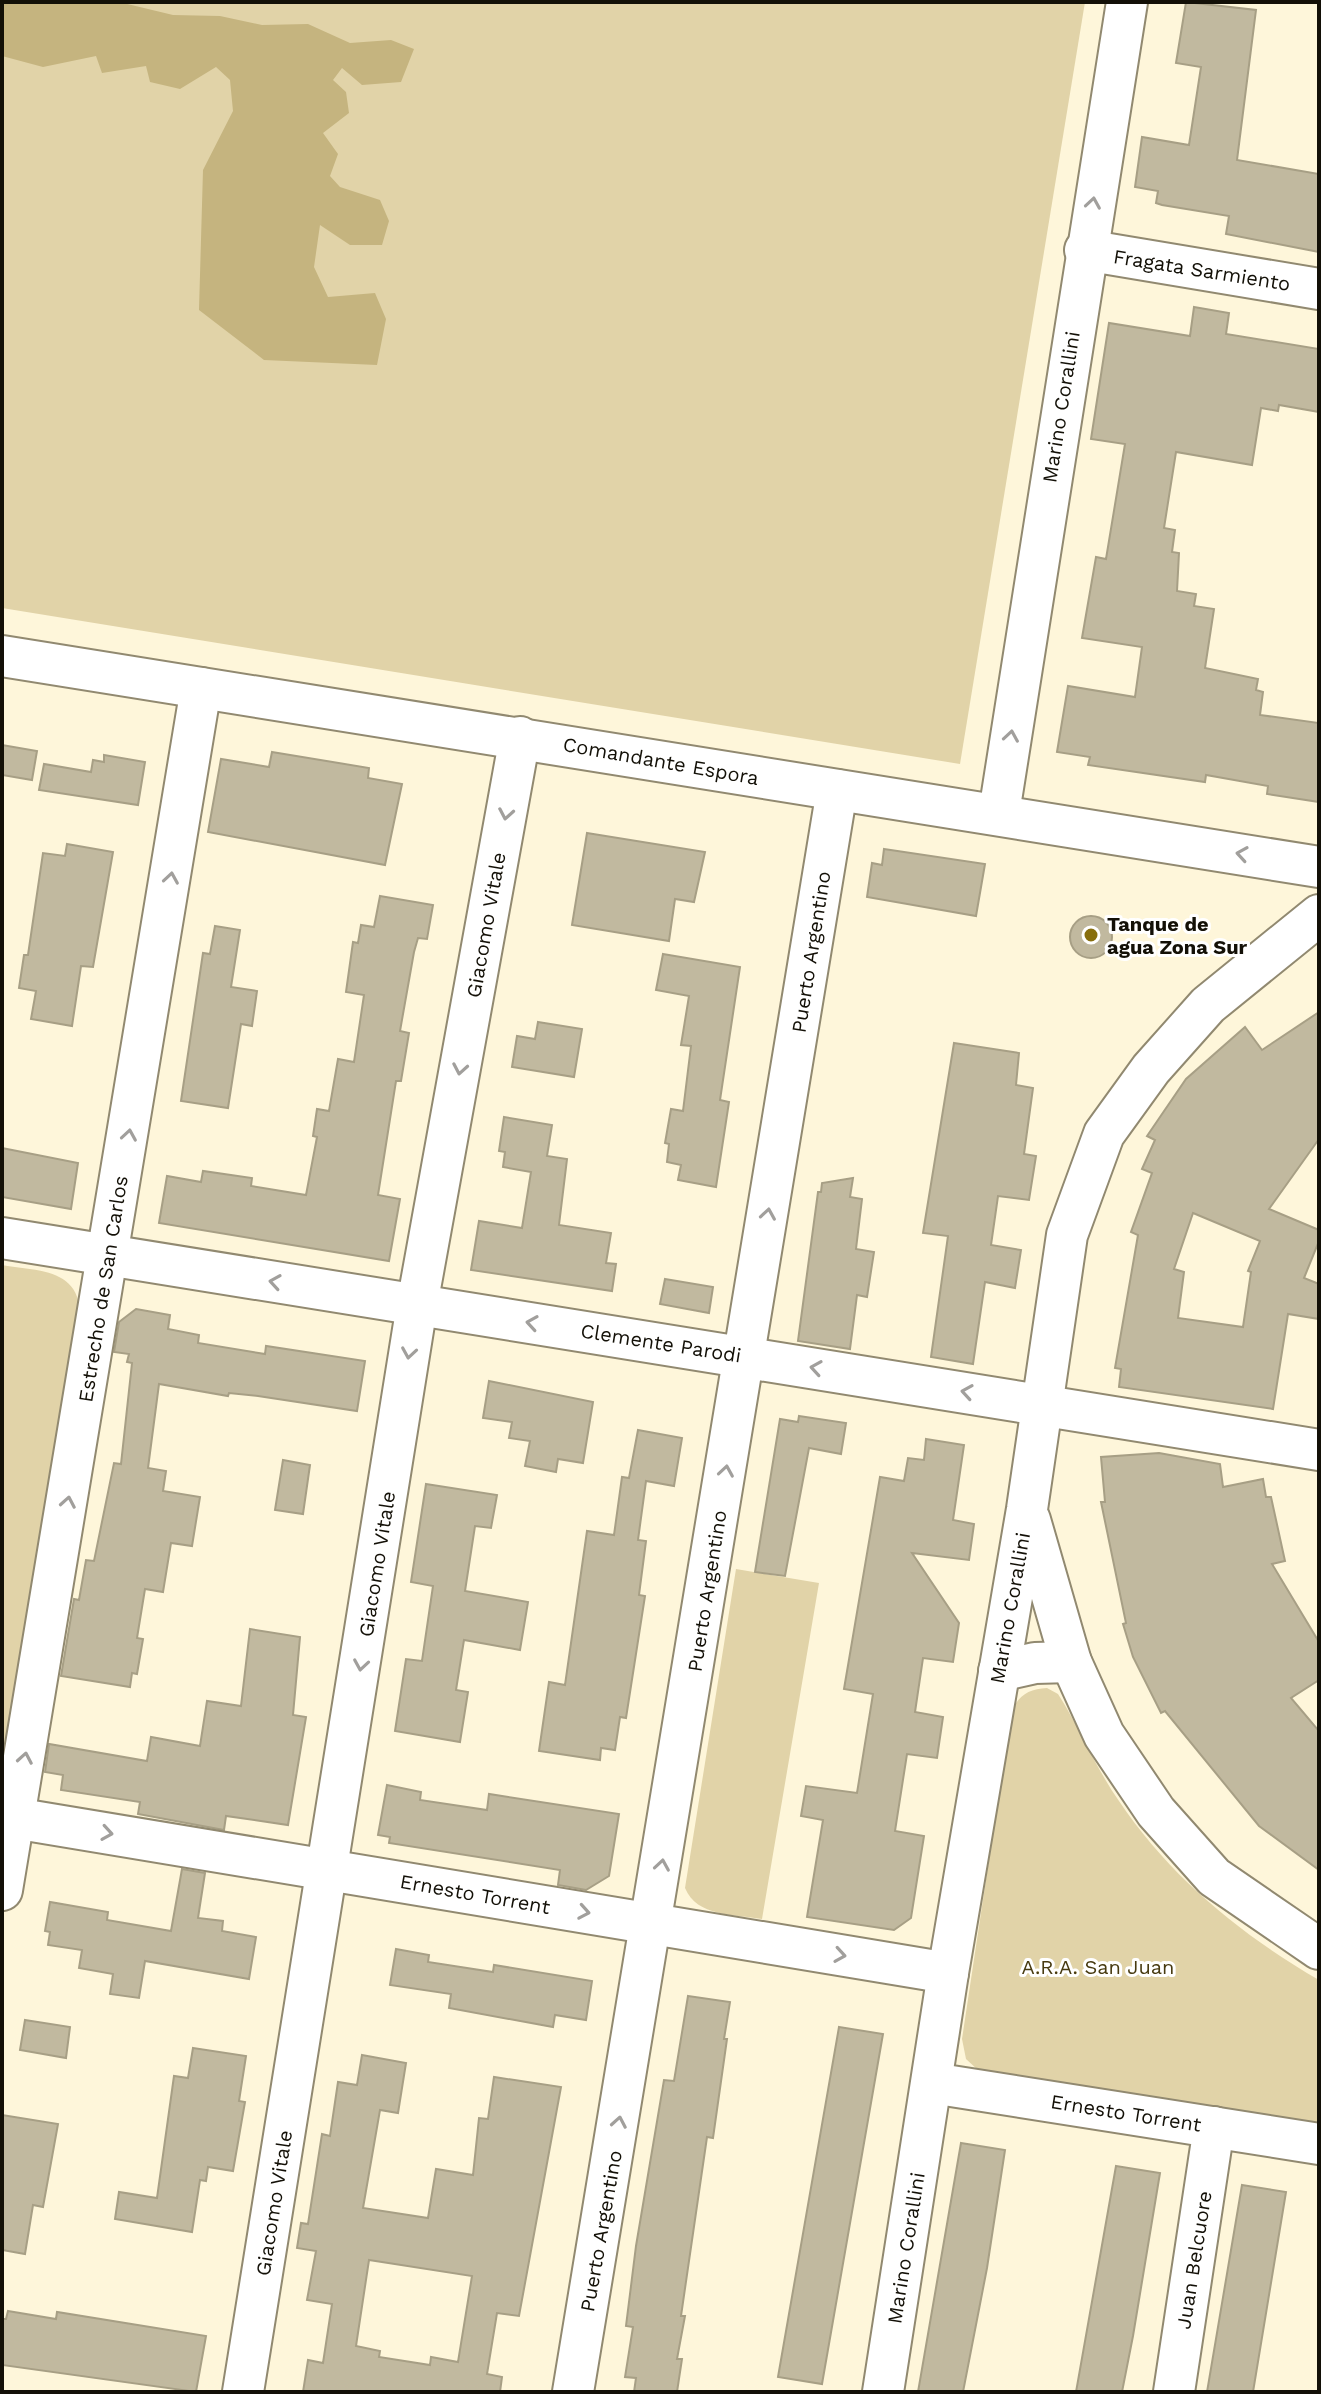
<svg xmlns="http://www.w3.org/2000/svg" width="1321" height="2394" font-family="'Work Sans',sans-serif">
<rect width="100%" height="100%" fill="#fef6da"/>
<g fill="#e1d3a8">
<polygon points="2,2 1085,2 960,764 2,608"/>
<path d="M2,1265c34,6 75,3 78,46l-78,459z"/>
<path d="M736,1569l83,14 -57,336c-28,-5 -65,-2 -77,-31z"/>
<path d="M1047,1688l11,6c22,34 37,73 61,107 51,76 121,133 200,179v146l-340,-55 -13,-12 -4,-20 49,-325c6,-18 17,-25 36,-26z"/>
</g>
<polygon fill="#c5b47f" points="2,2 119,2 173,15 220,16 262,25 308,24 350,43 391,40 414,49 401,82 362,85 342,68 333,80 346,92 349,113 323,133 338,154 330,176 340,187 380,200 389,221 382,245 350,245 320,225 314,267 328,297 375,293 386,319 377,365 264,360 199,310 203,170 233,111 230,80 216,67 180,89 150,82 146,66 102,73 96,56 43,67 2,56"/>
<g fill="#c1b99f" stroke="#a79f85" stroke-width="2" fill-rule="evenodd">
<polygon points="1186,2 1256,10 1237,160 1319,174 1319,252 1226,234 1229,216 1162,205 1156,203 1158,191 1135,187 1142,137 1189,145 1201,67 1176,63"/>
<polygon points="1194,307 1229,313 1226,334 1319,349 1319,412 1279,405 1278,411 1261,408 1252,465 1176,452 1164,528 1175,530 1172,552 1179,553 1177,591 1196,594 1194,606 1214,609 1205,668 1258,679 1256,690 1263,692 1260,715 1319,723 1319,802 1267,794 1268,786 1206,775 1205,782 1088,765 1090,757 1057,752 1068,686 1135,697 1142,647 1082,638 1096,557 1106,559 1125,444 1091,439 1109,323 1190,336"/>
<polygon points="2,745 37,751 32,780 2,775"/>
<polygon points="272,752 369,768 368,778 402,784 385,865 208,832 221,759 269,767"/>
<polygon points="104,755 145,762 138,805 39,790 44,764 91,772 93,760 104,762"/>
<polygon points="587,833 705,852 694,902 675,899 669,941 572,925"/>
<polygon points="67,844 113,852 93,967 81,966 72,1026 31,1019 36,991 19,988 24,955 28,955 43,853 65,856"/>
<polygon points="884,849 985,864 976,916 867,897 872,863 882,865"/>
<polygon points="380,896 433,905 427,939 418,938 414,952 400,1031 409,1033 401,1081 396,1081 378,1195 400,1199 389,1261 159,1223 167,1176 201,1182 203,1171 252,1178 251,1186 306,1195 317,1137 313,1136 317,1109 329,1111 338,1059 354,1062 364,995 346,992 353,942 358,943 361,925 374,927"/>
<circle cx="1091" cy="937" r="21"/>
<polygon points="215,926 240,930 231,987 257,991 252,1026 241,1024 228,1108 181,1101 203,953 210,954"/>
<polygon points="663,954 740,967 720,1100 729,1102 716,1187 678,1180 681,1165 667,1162 669,1144 665,1143 671,1109 683,1111 691,1046 681,1045 689,996 656,990"/>
<path d="M1319,1012v127l-50,70 50,21v11l-15,37 15,6v35l-31,-5 -15,95 -154,-22 2,-18 -6,-1 23,-133 -7,-3 21,-59 -10,-4 13,-29 -8,-4 39,-57 59,-52 17,23zM1193,1213l67,28 -12,30 3,1 -8,55 -65,-9 6,-46 -10,-3z"/>
<polygon points="538,1022 582,1029 574,1077 512,1067 517,1036 535,1039"/>
<polygon points="954,1043 1019,1053 1016,1085 1033,1088 1024,1154 1036,1156 1029,1200 998,1196 991,1245 1021,1250 1015,1288 985,1282 973,1364 931,1357 948,1236 923,1233"/>
<polygon points="504,1117 552,1125 547,1156 567,1159 559,1225 611,1233 606,1263 616,1264 612,1291 471,1270 479,1221 522,1228 531,1172 503,1167 505,1152 499,1151"/>
<polygon points="2,1148 78,1163 71,1209 2,1197"/>
<polygon points="853,1178 850,1197 862,1199 856,1249 874,1252 867,1297 857,1295 850,1349 798,1341 818,1192 821,1192 822,1183"/>
<polygon points="665,1279 713,1287 709,1313 660,1304"/>
<polygon points="136,1309 170,1315 168,1329 199,1335 198,1343 265,1354 266,1346 365,1361 357,1411 258,1396 229,1393 228,1396 159,1384 148,1468 166,1471 163,1491 200,1497 192,1546 171,1543 163,1592 145,1589 137,1638 143,1639 137,1674 132,1673 130,1687 61,1676 74,1599 79,1600 86,1560 94,1561 114,1463 121,1464 132,1363 127,1362 129,1354 114,1352 119,1322"/>
<polygon points="489,1381 593,1402 583,1463 558,1459 556,1472 525,1466 530,1441 509,1438 512,1422 483,1418"/>
<polygon points="799,1416 846,1423 841,1454 809,1448 785,1576 755,1572 780,1419 798,1422"/>
<polygon points="638,1430 682,1438 674,1486 646,1481 638,1540 646,1541 639,1595 645,1596 626,1718 620,1717 615,1750 601,1748 600,1760 539,1751 549,1682 565,1685 587,1531 614,1535 622,1477 629,1478"/>
<polygon points="926,1439 964,1445 953,1520 974,1524 969,1560 912,1553 959,1623 953,1662 923,1658 915,1712 943,1717 937,1758 907,1754 895,1831 924,1836 911,1918 894,1930 807,1917 823,1820 801,1816 806,1786 857,1793 873,1694 844,1689 880,1477 904,1481 908,1458 924,1460"/>
<polygon points="1159,1453 1220,1464 1223,1487 1263,1479 1266,1497 1271,1497 1285,1561 1272,1564 1319,1642 1319,1680 1291,1698 1319,1731 1319,1870 1259,1826 1165,1711 1161,1713 1133,1657 1123,1624 1126,1623 1101,1502 1105,1502 1101,1457"/>
<polygon points="283,1460 310,1465 303,1514 275,1510"/>
<polygon points="426,1484 497,1495 491,1528 475,1526 465,1591 528,1602 520,1650 464,1640 456,1690 468,1692 460,1742 395,1731 406,1659 422,1661 433,1586 411,1582"/>
<polygon points="250,1629 300,1637 293,1715 306,1717 288,1825 226,1816 224,1830 138,1814 140,1802 61,1790 63,1775 45,1772 49,1744 147,1761 151,1737 200,1746 207,1701 241,1706"/>
<polygon points="387,1785 421,1792 420,1800 487,1810 489,1794 619,1814 609,1876 586,1890 558,1885 560,1870 389,1843 390,1837 378,1835"/>
<polygon points="182,1869 205,1873 198,1918 223,1921 222,1931 256,1937 249,1979 145,1961 139,1998 110,1994 113,1974 79,1968 82,1950 48,1945 50,1932 45,1931 50,1902 108,1912 107,1920 171,1931"/>
<polygon points="396,1949 429,1955 428,1962 493,1972 494,1965 592,1981 586,2020 555,2015 553,2027 449,2008 451,1994 390,1985"/>
<polygon points="688,1996 730,2002 724,2039 727,2039 713,2138 707,2137 681,2316 685,2316 677,2359 682,2359 677,2392 634,2392 636,2378 625,2377 633,2327 626,2326 636,2246 664,2080 674,2081"/>
<polygon points="25,2020 70,2027 66,2058 20,2050"/>
<polygon points="839,2027 883,2034 822,2384 778,2377"/>
<polygon points="193,2048 246,2056 239,2101 245,2102 233,2171 208,2167 206,2181 200,2180 192,2232 115,2219 119,2192 157,2198 174,2076 188,2078"/>
<path d="M362,2055l44,8 -8,50 -18,-3 -17,98 65,10 8,-49 37,6 6,-57 9,1 6,-42 67,10 -42,229 -22,-3 -10,61 15,3 -2,15h-197l5,-32 15,3 9,-59 -25,-4 9,-49 -19,-3 4,-25 7,1 14,-90 8,2 8,-54 19,3zM369,2260l103,16 -14,86 -27,-5 -1,8 -51,-8 1,-6 -24,-5z"/>
<polygon points="2,2115 58,2124 43,2207 33,2205 25,2254 2,2250"/>
<polygon points="961,2143 1005,2150 987,2268 963,2392 918,2392"/>
<polygon points="1116,2166 1160,2173 1133,2336 1122,2392 1076,2392"/>
<polygon points="1242,2185 1286,2192 1253,2392 1207,2392"/>
<polygon points="8,2311 56,2319 57,2312 206,2336 196,2392 2,2365 2,2319 6,2319"/>
</g>
<g fill="none" stroke-linecap="round" stroke-linejoin="round">
<g stroke="#918970" stroke-width="44">
<g id="street">
<polyline points="1085,250 1319,289"/>
<polyline points="2,656 1319,867"/>
<polyline points="999,813 1127,2"/>
<polyline points="2,1238 1319,1450"/>
<polyline points="1030,1520 1071,1662 1104,1735 1156,1812 1214,1877 1319,1949"/>
<polyline points="999,1671 1035,1663 1071,1662"/>
<polyline points="2,1816 948,1973"/>
<polyline points="2,1890 201,688"/>
<polyline points="932,2083 1319,2144"/>
<polyline points="243,2392 417,1305 520,737"/>
<polyline points="573,2392 837,790"/>
<polyline points="883,2392 948,1973 1027,1509 1067,1235 1104,1134 1151,1069 1208,1005 1319,915"/>
<polyline points="1174,2392 1214,2127"/>
</g>
</g>
<use href="#street" stroke="#fff" stroke-width="40"/>
</g>
<defs><path id="oneway-chevron" d="M-2-3.5L2.5 0L-2 3.5" fill="none" stroke-width="1.6" stroke-linecap="round" stroke-linejoin="round" transform="scale(2)"/></defs>
<g stroke="#a19f9c">
<use href="#oneway-chevron" transform="translate(1093 203) rotate(-81)"/>
<use href="#oneway-chevron" transform="translate(1011 736) rotate(-81)"/>
<use href="#oneway-chevron" transform="translate(506 814) rotate(100)"/>
<use href="#oneway-chevron" transform="translate(1242 854) rotate(-171)"/>
<use href="#oneway-chevron" transform="translate(171 878) rotate(-81)"/>
<use href="#oneway-chevron" transform="translate(460 1069) rotate(100)"/>
<use href="#oneway-chevron" transform="translate(129 1135) rotate(-81)"/>
<use href="#oneway-chevron" transform="translate(768 1214) rotate(-81)"/>
<use href="#oneway-chevron" transform="translate(275 1282) rotate(-171)"/>
<use href="#oneway-chevron" transform="translate(532 1323) rotate(-171)"/>
<use href="#oneway-chevron" transform="translate(409 1353) rotate(99)"/>
<use href="#oneway-chevron" transform="translate(816 1368) rotate(-171)"/>
<use href="#oneway-chevron" transform="translate(967 1392) rotate(-171)"/>
<use href="#oneway-chevron" transform="translate(726 1471) rotate(-81)"/>
<use href="#oneway-chevron" transform="translate(68 1502) rotate(-80)"/>
<use href="#oneway-chevron" transform="translate(361 1665) rotate(99)"/>
<use href="#oneway-chevron" transform="translate(25 1758) rotate(-80)"/>
<use href="#oneway-chevron" transform="translate(107 1833) rotate(9)"/>
<use href="#oneway-chevron" transform="translate(662 1865) rotate(-81)"/>
<use href="#oneway-chevron" transform="translate(584 1912) rotate(10)"/>
<use href="#oneway-chevron" transform="translate(840 1955) rotate(9)"/>
<use href="#oneway-chevron" transform="translate(619 2122) rotate(-80)"/>
</g>
<circle fill="#876e0d" stroke="#fff" stroke-width="3" cx="1091" cy="935" r="8"/>
<g text-anchor="middle" stroke-width="6" stroke-linejoin="round" paint-order="stroke">
<g font-size="20" fill="#131007" stroke="#fff">
<text transform="translate(1202 270) rotate(9)" y="7">Fragata Sarmiento</text>
<text transform="translate(1061 407) rotate(-81)" y="7">Marino Corallini</text>
<text transform="translate(661 761) rotate(10)" y="7">Comandante Espora</text>
<text transform="translate(486 925) rotate(-80)" y="7">Giacomo Vitale</text>
<text transform="translate(811 952) rotate(-81)" y="7">Puerto Argentino</text>
<text transform="translate(103 1289) rotate(-81)" y="7">Estrecho de San Carlos</text>
<text transform="translate(661 1343) rotate(9)" y="7">Clemente Parodi</text>
<text transform="translate(377 1564) rotate(-81)" y="7">Giacomo Vitale</text>
<text transform="translate(707 1591) rotate(-81)" y="7">Puerto Argentino</text>
<text transform="translate(1010 1608) rotate(-80)" y="7">Marino Corallini</text>
<text transform="translate(475 1894) rotate(10)" y="7">Ernesto Torrent</text>
<text transform="translate(1126 2113) rotate(9)" y="7">Ernesto Torrent</text>
<text transform="translate(274 2203) rotate(-81)" y="7">Giacomo Vitale</text>
<text transform="translate(601 2231) rotate(-80)" y="7">Puerto Argentino</text>
<text transform="translate(906 2248) rotate(-81)" y="7">Marino Corallini</text>
<text transform="translate(1194 2260) rotate(-81)" y="7">Juan Belcuore</text>
</g>
<g font-size="20" font-weight="bold" fill="#131007" stroke="#fff" text-anchor="start">
<text x="1107" y="931">Tanque de<tspan x="1107" dy="23">agua Zona Sur</tspan></text>
</g>
<g font-size="20" fill="#473a10" stroke="#fff">
<text x="1098" y="1974">A.R.A. San Juan</text>
</g>
</g>
<rect width="1321" height="2394" fill="none" stroke="#131007" stroke-width="8"/>
</svg>
